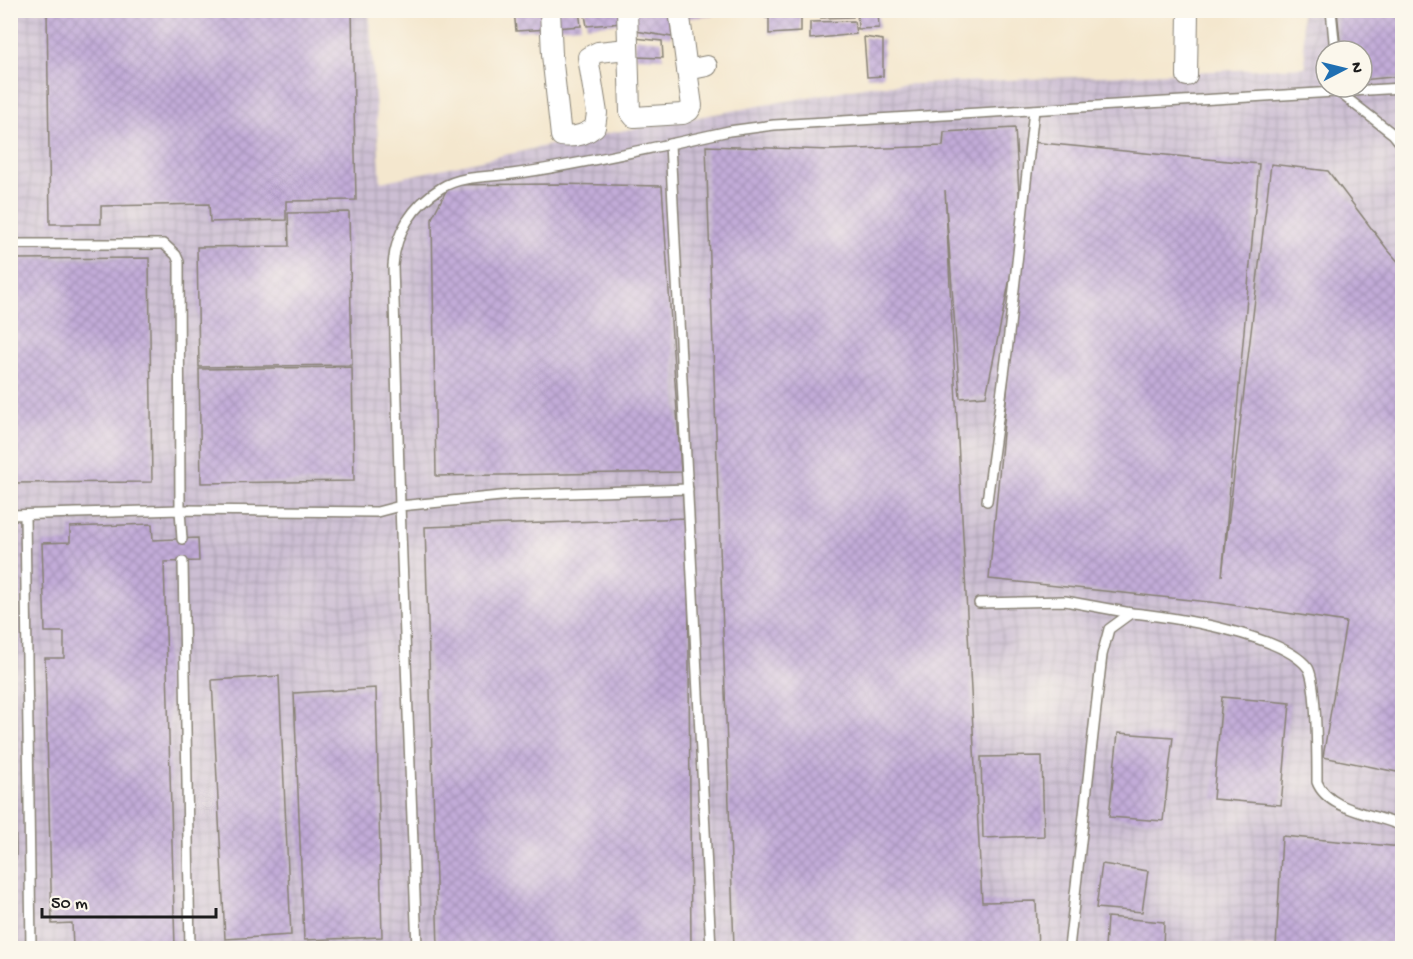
<svg xmlns="http://www.w3.org/2000/svg" width="1413" height="959" font-family="'Gochi Hand',sans-serif">
<defs>
<pattern id="industrial-grid" width="8" height="8" patternUnits="userSpaceOnUse" patternTransform="scale(1.5)"><rect width="8" height="8" fill="#ccbed3"/><path d="M0 4h8M4 0v8" fill="none" stroke="#afa3b5"/></pattern>
<pattern id="building-cross-hatch" width="8" height="8" patternUnits="userSpaceOnUse" patternTransform="scale(1.5)"><rect width="8" height="8" fill="#c2acd8"/><path d="M0 0l8 8M0 8l8-8" fill="none" stroke="#a693b9"/></pattern>
</defs>
<rect width="100%" height="100%" fill="#fbf7ec"/>
<filter id="ink" filterUnits="userSpaceOnUse"><feTurbulence type="fractalNoise" baseFrequency=".0167" numOctaves="2"/><feDisplacementMap in="SourceGraphic" scale="12" xChannelSelector="R" yChannelSelector="G"/><feConvolveMatrix kernelMatrix="1 2 1 2 8 2 1 2 1" color-interpolation-filters="sRGB"/></filter>
<filter id="wash" filterUnits="userSpaceOnUse"><feTurbulence type="fractalNoise" baseFrequency=".008" numOctaves="4" result="noise"/><feDisplacementMap in="SourceGraphic" scale="24" xChannelSelector="R" yChannelSelector="G"/><feGaussianBlur stdDeviation="1.35" result="paint"/><feColorMatrix in="noise" values="0 0 0 0 0 0 0 0 0 0 0 0 0 0 0 0 0 1.4 0 .05"/><feComposite in="paint" operator="in"/></filter>
<g filter="url(#wash)">
<rect width="100%" height="100%" fill="#f4e7ce"/>
<path fill="url(#industrial-grid)" fill-rule="evenodd" d="M10,11h359l12,171 201,-44 287,-52 437,-19 -5,-56h101v937h-1391zM1326,51h36v36h-36z"/>
<g id="blocks">
<g fill="url(#building-cross-hatch)">
<polygon points="47,10 352,10 356,200 286,201 286,220 210,222 209,204 101,206 101,224 50,224"/>
<polygon points="514,10 548,10 549,29 516,31"/>
<polygon points="579,10 581,26 555,28 553,11"/>
<polygon points="584,10 621,10 622,23 587,26"/>
<polygon points="633,10 669,10 672,37 636,31"/>
<polygon points="683,10 713,10 713,16 686,18"/>
<polygon points="765,10 805,10 805,16 801,16 801,32 769,34 769,18 766,18"/>
<polygon points="821,10 853,10 853,17 821,18"/>
<polygon points="857,10 878,10 879,28 858,29"/>
<polygon points="903,10 930,10 930,15 904,16"/>
<polygon points="1337,10 1402,10 1402,76 1362,80 1362,51 1341,51"/>
<polygon points="854,21 856,34 810,39 810,22"/>
<polygon points="864,37 883,40 883,76 867,77"/>
<polygon points="635,38 662,41 663,58 635,57"/>
<polygon points="1015,128 1021,224 986,396 960,398 945,190 982,902 1036,901 1038,948 984,948 983,941 983,948 734,948 706,146 830,150 943,146 944,132"/>
<polygon points="1031,142 1259,164 1222,576 1271,164 1328,171 1387,249 1402,266 1402,773 1323,757 1346,622 1219,603 989,579"/>
<polygon points="556,184 662,186 681,472 436,476 432,218 449,185"/>
<polygon points="349,212 352,365 199,367 197,247 289,246 288,213"/>
<polygon points="149,258 152,482 10,483 10,259"/>
<polygon points="352,367 354,481 201,483 199,369"/>
<polygon points="688,518 691,948 438,948 425,527"/>
<polygon points="152,524 153,540 198,538 199,561 164,562 175,948 73,948 72,923 52,924 45,658 64,658 64,632 45,632 42,543 70,542 70,527"/>
<polygon points="10,676 13,676 16,859 10,859"/>
<polygon points="279,676 291,935 225,939 212,680"/>
<polygon points="376,688 382,937 304,940 294,693"/>
<polygon points="1222,697 1290,703 1281,805 1213,799"/>
<polygon points="1118,733 1173,737 1163,821 1109,817"/>
<polygon points="1042,756 1044,836 983,838 981,757"/>
<polygon points="1282,836 1402,847 1402,948 1276,948"/>
<polygon points="1102,864 1148,871 1142,912 1096,908"/>
<polygon points="1107,917 1164,922 1163,948 1105,948"/>
</g>
</g>
</g>
<g filter="url(#ink)">
<use href="#blocks" fill-opacity="0" stroke="#888275" stroke-width="1.5"/>
<g fill="none" stroke-linecap="round" stroke-linejoin="round">
<g stroke="#888275" stroke-width="12">
<g id="lane">
<polyline points="1331,10 1335,51"/>
<polyline points="1339,87 1340,93 1393,134 1402,145"/>
<polyline points="10,244 164,244 176,255 179,262 180,510 182,539"/>
<polyline points="987,501 1007,352 1034,110"/>
<path d="M10,515l170,-5 197,2 23,-6 -7,-240c2,-33 20,-61 48,-78 21,-13 49,-11 71,-14 53,-7 106,-19 158,-30"/>
<polyline points="25,515 31,948"/>
<polyline points="183,562 190,948"/>
<polyline points="979,603 1065,601 1131,613"/>
<polyline points="417,948 400,506 511,495 688,489"/>
<polyline points="711,948 670,144 729,131 774,125 1402,88"/>
<path d="M1069,948l33,-293 7,-26 22,-16c40,3 153,22 177,55 9,14 9,93 9,114 11,29 59,32 85,44"/>
</g>
</g>
<g stroke="#888275" stroke-width="22">
<g id="street">
<path d="M550,10l2,45 9,81c13,2 24,-1 34,-9l2,-14 -9,-56 10,-5 30,-3"/>
<polyline points="627,10 630,112 634,117 683,114 689,111 692,106 687,70"/>
<polyline points="679,10 687,70 707,66"/>
<polyline points="1187,76 1188,10"/>
</g>
</g>
<use href="#lane" stroke="#fff" stroke-width="9"/>
<use href="#street" stroke="#fff" stroke-width="20"/>
</g>
</g>
<rect width="1413" height="959" fill="none" stroke="#fbf7ec" stroke-width="36"/>
<g transform="translate(1344 69) rotate(83)"><circle r="28" fill="#fbf7ec" stroke="#a29f99" stroke-width="1.5"/>
<path d="M0-4.5L10 22L0 15L-10 22Z" fill="#1f6fb2"/>
<text y="-9" font-size="16" font-weight="bold" text-anchor="middle" fill="#1c1c1c">N</text>
</g>
<path d="M42 908v9h174v-9" fill="none" stroke="#1c1c1c" stroke-width="3"/>
<text x="51" y="908" font-size="18" fill="#1c1c1c" stroke="#fbf7ec" stroke-width="4.5" paint-order="stroke">50 m</text>
</svg>
